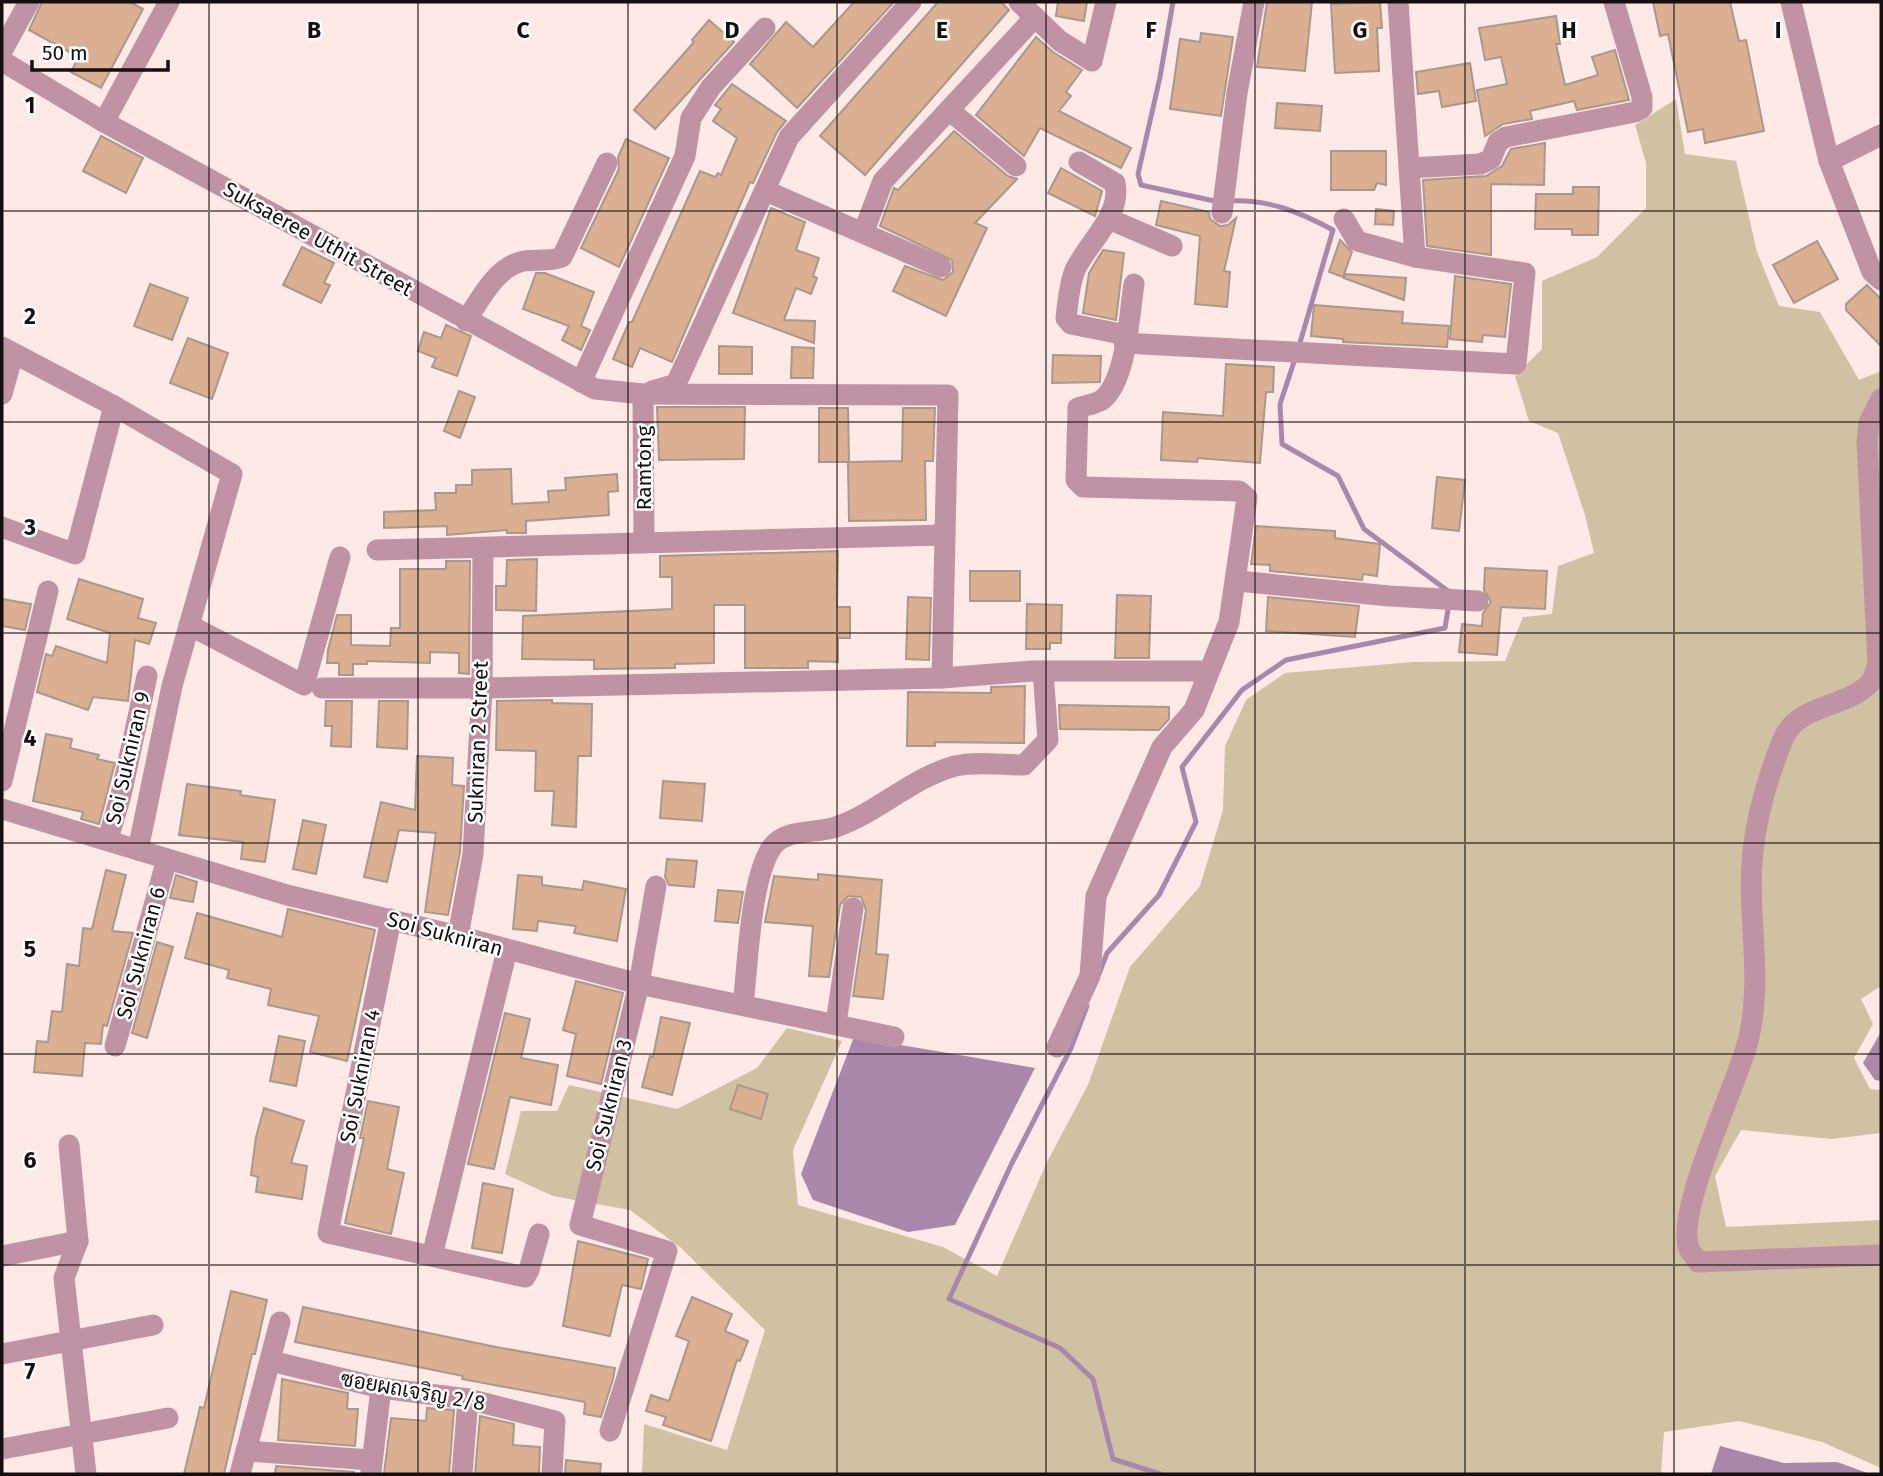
<svg xmlns="http://www.w3.org/2000/svg" width="1883" height="1476" font-family="'Fira Sans',Sarabun,sans-serif">
<rect width="100%" height="100%" fill="#fee9e7"/>
<polygon fill="#d0c1a3" points="1676,99 1685,154 1736,161 1757,252 1779,306 1820,312 1859,380 1881,371 1881,986 1861,999 1873,1024 1854,1058 1870,1089 1881,1090 1881,1133 1831,1139 1741,1130 1715,1176 1726,1227 1881,1220 1881,1468 1822,1442 1739,1421 1664,1432 1661,1474 642,1474 644,1424 727,1450 765,1330 681,1248 630,1210 553,1196 505,1174 521,1111 557,1111 569,1085 677,1109 757,1068 787,1028 842,1041 793,1150 798,1205 943,1247 997,1276 1047,1162 1088,1085 1130,967 1200,886 1223,810 1225,746 1246,700 1285,673 1413,662 1505,661 1523,617 1552,614 1558,566 1594,553 1585,515 1558,433 1529,421 1515,376 1542,349 1542,281 1597,257 1646,208 1646,163 1635,125"/>
<g fill="#aa88ac">
<polygon points="1881,1032 1881,1081 1875,1080 1863,1063"/>
<polygon points="854,1037 1035,1068 955,1225 908,1232 813,1200 801,1174"/>
<polygon points="1720,1446 1784,1463 1837,1462 1870,1474 1711,1474"/>
</g>
<g fill="none" stroke-linecap="round" stroke-linejoin="round">
<g stroke="#aa88ac" stroke-width="5">
<polyline points="1173,2 1160,77 1138,174 1141,185 1219,202"/>
<path d="M1229,201c39,-2 71,11 104,29l-34,116"/>
<polyline points="1295,359 1280,404 1282,444 1338,476 1364,529 1448,591"/>
<polyline points="1099,974 1107,953 1159,895 1196,822 1182,767 1242,690 1286,660 1445,628 1449,603"/>
<polyline points="1087,1006 1071,1048 1011,1165 949,1299 1060,1348 1093,1379 1113,1459 1160,1474"/>
</g>
</g>
<g fill="#dbaf92" stroke="#a9988e" stroke-width="2">
<polygon points="42,2 130,2 143,9 101,88 71,72 76,62 70,59 73,54 29,30"/>
<polygon points="854,2 894,2 797,108 750,64 786,22 813,47"/>
<polygon points="938,2 1001,2 1009,10 865,175 820,136"/>
<polygon points="1058,2 1087,2 1084,21 1056,16"/>
<polygon points="1267,2 1312,2 1305,71 1257,67"/>
<polygon points="1380,2 1382,28 1377,28 1379,71 1335,73 1331,4"/>
<polygon points="1653,2 1730,2 1739,41 1746,40 1764,131 1705,143 1703,129 1688,132 1668,34 1660,36"/>
<polygon points="1556,16 1560,44 1556,44 1565,85 1598,75 1592,57 1615,50 1629,100 1577,110 1574,101 1530,111 1532,119 1503,124 1485,136 1477,90 1507,84 1501,57 1485,60 1479,28"/>
<polygon points="709,20 734,42 655,129 634,110 694,42 692,40"/>
<polygon points="1201,33 1233,37 1221,116 1170,109 1180,39 1200,42"/>
<polygon points="1036,37 1053,52 1082,70 1066,92 1071,96 1059,111 1131,148 1121,168 1040,128 1024,156 976,115"/>
<polygon points="1470,63 1476,101 1442,107 1439,91 1418,94 1416,72"/>
<polygon points="732,84 786,121 777,132 753,183 750,182 672,362 640,348 632,367 613,359 629,322 632,322 700,171 715,177 718,173 721,175 737,138 713,121 721,109 715,105"/>
<polygon points="1277,103 1322,106 1320,131 1275,128"/>
<polygon points="954,131 1008,176 1017,179 975,223 987,228 946,316 893,291 905,266 943,280 953,272 952,260 880,226 894,188 898,190"/>
<polygon points="101,136 143,158 126,193 83,171"/>
<polygon points="626,139 669,158 619,267 581,248 619,169 618,157"/>
<polygon points="1545,143 1544,185 1491,184 1491,255 1427,246 1423,180 1486,176 1502,166 1511,149"/>
<polygon points="1331,151 1386,151 1386,185 1377,183 1374,190 1331,190"/>
<polygon points="1061,168 1102,191 1095,216 1048,193"/>
<polygon points="1573,187 1599,187 1598,235 1572,235 1572,229 1535,229 1536,194 1573,194"/>
<polygon points="1161,201 1209,212 1210,219 1220,226 1228,225 1236,218 1224,271 1230,272 1227,307 1195,304 1200,236 1156,225"/>
<polygon points="771,208 805,222 796,250 819,258 813,276 817,278 811,294 796,288 784,320 815,321 814,343 733,313"/>
<polygon points="1376,209 1394,211 1393,225 1375,224"/>
<polygon points="1340,240 1352,252 1343,277 1329,272"/>
<polygon points="1817,241 1838,279 1794,303 1773,265"/>
<polygon points="302,247 334,263 324,283 330,285 321,303 283,285"/>
<polygon points="1103,250 1124,253 1116,320 1083,313 1089,273"/>
<polygon points="536,273 545,273 594,292 581,326 590,330 581,350 562,340 569,326 523,309"/>
<polygon points="1345,274 1406,278 1404,300 1344,278"/>
<polygon points="1455,276 1511,284 1505,337 1483,335 1482,342 1450,339"/>
<polygon points="150,284 188,298 172,340 134,326"/>
<polygon points="1867,285 1881,299 1881,346 1846,310 1846,304"/>
<polygon points="1314,305 1403,312 1402,323 1449,326 1447,347 1343,342 1343,339 1311,336"/>
<polygon points="446,325 471,336 457,376 432,367 436,358 418,351 424,332 441,338"/>
<polygon points="188,338 228,353 212,399 170,383"/>
<polygon points="719,346 752,347 752,374 719,374"/>
<polygon points="792,347 814,348 813,378 791,378"/>
<polygon points="1053,355 1101,356 1100,382 1052,383"/>
<polygon points="1226,364 1274,367 1273,392 1266,392 1260,463 1198,458 1197,462 1161,460 1163,412 1223,416"/>
<polygon points="459,391 475,397 460,438 444,431"/>
<polygon points="657,407 745,407 744,459 659,460"/>
<polygon points="819,408 848,408 849,462 819,462"/>
<polygon points="903,408 935,408 933,461 925,461 926,520 849,521 848,462 902,461"/>
<polygon points="511,469 512,504 549,502 548,491 566,490 565,478 617,474 618,491 608,492 609,515 526,521 526,533 507,533 507,530 447,535 447,526 384,528 384,512 436,510 435,493 456,493 456,485 472,485 472,470"/>
<polygon points="1437,477 1465,480 1459,531 1432,528"/>
<polygon points="1256,526 1335,531 1335,538 1380,544 1377,576 1363,574 1362,580 1270,571 1270,565 1251,564"/>
<polygon points="838,551 837,607 850,607 850,638 838,638 838,662 808,661 808,668 745,668 745,605 714,605 714,663 675,664 675,668 594,669 594,660 522,659 523,616 672,609 672,577 660,577 660,556"/>
<polygon points="537,559 536,611 496,610 496,586 506,586 507,560"/>
<polygon points="446,561 470,561 469,674 459,673 459,653 430,652 430,663 367,661 367,664 353,664 353,675 339,675 339,663 327,663 328,650 337,615 351,615 351,645 390,646 391,628 400,628 400,569 446,569"/>
<polygon points="1485,568 1547,571 1545,609 1501,607 1497,655 1459,652 1462,624 1482,626 1483,613 1491,602 1484,590"/>
<rect x="970" y="571" width="50" height="30"/>
<polygon points="79,579 143,599 138,618 156,623 149,644 135,640 128,701 93,697 88,710 37,692 46,654 52,656 56,646 107,663 110,633 67,619"/>
<polygon points="1117,595 1151,596 1149,658 1115,658"/>
<polygon points="908,597 931,598 929,660 906,659"/>
<polygon points="1268,597 1359,606 1355,637 1266,631"/>
<polygon points="2,599 31,604 25,630 2,626"/>
<polygon points="1027,604 1062,605 1061,643 1050,643 1050,649 1026,649"/>
<polygon points="1025,686 1024,743 935,742 935,746 907,746 908,692 991,693 991,687"/>
<polygon points="552,700 552,703 592,704 591,756 578,756 576,827 552,825 554,791 535,791 536,751 496,750 497,701"/>
<polygon points="326,701 352,701 351,747 331,746 332,726 325,726"/>
<polygon points="379,701 408,701 407,749 377,747"/>
<polygon points="1059,705 1169,707 1169,719 1159,730 1060,729"/>
<polygon points="46,734 72,739 70,748 99,755 97,759 115,763 99,824 81,819 83,812 33,801"/>
<polygon points="417,756 453,758 452,785 464,786 460,852 448,915 425,912 436,833 399,830 387,882 364,877 381,802 415,810"/>
<polygon points="663,781 705,784 702,821 660,818"/>
<polygon points="187,784 241,791 240,795 275,800 265,862 241,859 243,842 179,835"/>
<polygon points="303,820 326,825 316,874 293,869"/>
<polygon points="667,859 697,861 694,887 669,885 665,877"/>
<polygon points="106,870 126,875 112,931 133,933 107,1026 103,1025 101,1044 85,1043 82,1076 34,1072 37,1041 48,1042 52,1011 62,1012 67,964 79,966 83,928 92,929"/>
<polygon points="818,874 882,880 876,954 888,955 883,999 853,996 866,910 861,897 848,896 840,905 829,977 809,976 813,926 765,922 774,876 818,880"/>
<polygon points="176,875 197,882 193,902 170,898"/>
<polygon points="518,875 542,877 542,885 582,890 584,881 626,889 617,941 574,933 576,926 538,921 537,931 513,929"/>
<polygon points="718,890 743,892 738,923 715,921"/>
<polygon points="288,909 375,930 347,1061 310,1052 319,1016 268,1005 271,989 227,978 229,970 185,958 197,913 282,937"/>
<polygon points="157,942 173,947 147,1038 132,1033"/>
<polygon points="576,981 623,993 601,1084 567,1076 576,1034 563,1030"/>
<polygon points="505,1013 530,1019 521,1058 558,1065 551,1105 510,1097 494,1169 468,1164"/>
<polygon points="661,1017 690,1023 672,1095 642,1087 650,1056 653,1057"/>
<polygon points="279,1036 305,1041 296,1086 270,1081"/>
<polygon points="738,1085 768,1094 761,1119 730,1109"/>
<polygon points="368,1101 399,1107 387,1169 404,1173 391,1234 345,1223 364,1138 360,1138"/>
<polygon points="264,1108 304,1121 291,1163 307,1166 302,1199 256,1192 258,1177 251,1175 256,1137"/>
<polygon points="483,1183 513,1189 502,1253 472,1248"/>
<polygon points="578,1241 648,1259 641,1289 622,1285 610,1336 563,1326"/>
<polygon points="231,1291 267,1300 255,1354 252,1354 224,1474 184,1474 200,1407 204,1408"/>
<polygon points="692,1297 732,1314 725,1331 748,1341 740,1361 737,1360 711,1441 663,1425 666,1417 646,1411 651,1395 669,1401 689,1341 676,1336"/>
<polygon points="303,1307 496,1347 615,1368 613,1379 601,1417 584,1414 585,1402 462,1379 463,1376 295,1342"/>
<polygon points="282,1379 348,1393 347,1409 358,1409 355,1446 278,1440"/>
<polygon points="427,1408 454,1410 449,1474 384,1474 391,1418 426,1421"/>
<polygon points="480,1416 514,1424 513,1445 540,1447 539,1474 475,1474"/>
<polygon points="566,1460 601,1464 600,1474 565,1474"/>
<polygon points="276,1466 354,1472 354,1474 275,1474"/>
</g>
<g fill="none" stroke-linecap="round" stroke-linejoin="round">
<g stroke="#bf93a4" stroke-width="21">
<polyline points="1019,2 1060,41 1092,61 1106,2"/>
<polyline points="1398,2 1415,257"/>
<polyline points="1791,2 1829,161 1872,272 1881,280"/>
<polyline points="2,51 29,2"/>
<polyline points="2,61 104,122 595,389 643,394 948,395 942,678"/>
<polyline points="949,110 1016,166"/>
<polyline points="104,122 169,2"/>
<polyline points="1829,161 1881,135"/>
<path d="M1079,162l36,21c7,33 -27,59 -40,87 -6,15 -7,32 -9,48l5,6 55,11"/>
<polyline points="1409,168 1481,164 1491,159 1498,142 1506,137 1635,112 1642,108 1642,97 1614,2"/>
<polyline points="766,191 941,267"/>
<polyline points="1222,213 1237,93 1254,2"/>
<polyline points="1109,219 1172,246"/>
<polyline points="864,231 883,181 1035,17"/>
<path d="M466,321c14,-21 30,-55 58,-60 12,-2 27,1 38,-4l45,-94"/>
<polyline points="1124,343 1516,364 1525,273 1415,257 1357,241 1344,219"/>
<polyline points="2,347 114,406 232,474 172,686 138,850"/>
<polyline points="581,382 685,156 691,118 711,87 765,28"/>
<polyline points="652,391 676,384 789,137 911,2"/>
<polyline points="2,394 13,354"/>
<polyline points="643,394 644,541"/>
<path d="M1881,399l-12,24 -2,19 11,222c-2,5 -4,14 -8,19 -25,26 -71,20 -87,56 -14,35 -26,75 -30,112 -7,64 11,127 -5,190 -11,45 -73,168 -59,208 2,4 7,9 9,13l183,-7"/>
<polyline points="2,527 75,554 114,406"/>
<polyline points="377,550 943,535"/>
<polyline points="1238,581 1389,596 1478,601"/>
<polyline points="189,625 304,685 340,557"/>
<polyline points="322,688 482,688 942,678 1033,671 1209,671"/>
<polyline points="2,781 48,591"/>
<polyline points="2,809 287,895 458,936 639,984 894,1037"/>
<polyline points="108,839 121,795 147,676"/>
<polyline points="391,919 328,1233 525,1277 529,1270 539,1234"/>
<polyline points="458,936 473,854 482,688 483,548"/>
<path d="M743,1005c5,-40 7,-126 29,-158 14,-19 44,-13 64,-20 43,-15 75,-49 119,-61 21,-5 48,-1 69,-1l24,-25 -5,-69"/>
<polyline points="836,1023 853,908"/>
<polyline points="115,1046 167,859"/>
<path d="M1057,1047l33,-71 6,-80 66,-149 32,-37 35,-88 18,-124 -8,-7 -156,-4 -7,-7 2,-72c7,-3 20,-4 25,-9 24,-21 26,-84 31,-115"/>
<polyline points="69,1145 78,1241 64,1278 86,1474"/>
<polyline points="2,1256 78,1241"/>
<polyline points="432,1256 507,950"/>
<polyline points="2,1354 153,1325"/>
<polyline points="271,1361 381,1388 468,1399 555,1421 552,1474"/>
<polyline points="610,1431 667,1251 580,1225 639,984 656,886"/>
<polyline points="2,1449 168,1418"/>
<polyline points="246,1451 371,1460"/>
<polyline points="371,1472 381,1388"/>
<polyline points="240,1474 280,1322"/>
<polyline points="462,1474 468,1399"/>
</g>
</g>
<path fill="none" stroke="#160f0f" stroke-width="2" stroke-opacity="0.55" d="M209,2v1472M418,2v1472M628,2v1472M837,2v1472M1046,2v1472M1255,2v1472M1465,2v1472M1674,2v1472M2,211h1879M2,422h1879M2,633h1879M2,843h1879M2,1054h1879M2,1265h1879"/>
<g text-anchor="middle" stroke-width="5" stroke-linejoin="round" paint-order="stroke">
<g font-size="21" fill="#160f0f" stroke="#fff">
<text transform="translate(318 239) rotate(29)" y="7">Suksaeree Uthit Street</text>
<text transform="translate(644 468) rotate(-90)" y="7">Ramtong</text>
<text transform="translate(478 742) rotate(-88)" y="7">Sukniran 2 Street</text>
<text transform="translate(128 758) rotate(-77)" y="7">Soi Sukniran 9</text>
<text transform="translate(445 934) rotate(15)" y="7">Soi Sukniran</text>
<text transform="translate(141 953) rotate(-75)" y="7">Soi Sukniran 6</text>
<text transform="translate(360 1076) rotate(-79)" y="7">Soi Sukniran 4</text>
<text transform="translate(609 1105) rotate(-76)" y="7">Soi Sukniran 3</text>
<text transform="translate(413 1391) rotate(10)" y="7">ซอยผถเจริญ 2/8</text>
</g>
</g>
<g font-size="23" text-anchor="middle" font-weight="bold" fill="#160f0f" stroke="#fff" stroke-width="5" stroke-linejoin="round" paint-order="stroke">
<text x="314" y="38">B</text>
<text x="523" y="38">C</text>
<text x="732" y="38">D</text>
<text x="942" y="38">E</text>
<text x="1151" y="38">F</text>
<text x="1360" y="38">G</text>
<text x="1569" y="38">H</text>
<text x="1778" y="38">I</text>
<text x="30" y="113">1</text>
<text x="30" y="324">2</text>
<text x="30" y="535">3</text>
<text x="30" y="746">4</text>
<text x="30" y="957">5</text>
<text x="30" y="1168">6</text>
<text x="30" y="1379">7</text>
</g>
<rect width="1883" height="1476" fill="none" stroke="#160f0f" stroke-width="7"/>
<path d="M32 60v10h136v-10" fill="none" stroke="#160f0f" stroke-width="3.5"/>
<text x="42" y="60" font-size="21" fill="#160f0f" stroke="#ffffff" stroke-width="5" paint-order="stroke">50 m</text>
</svg>
